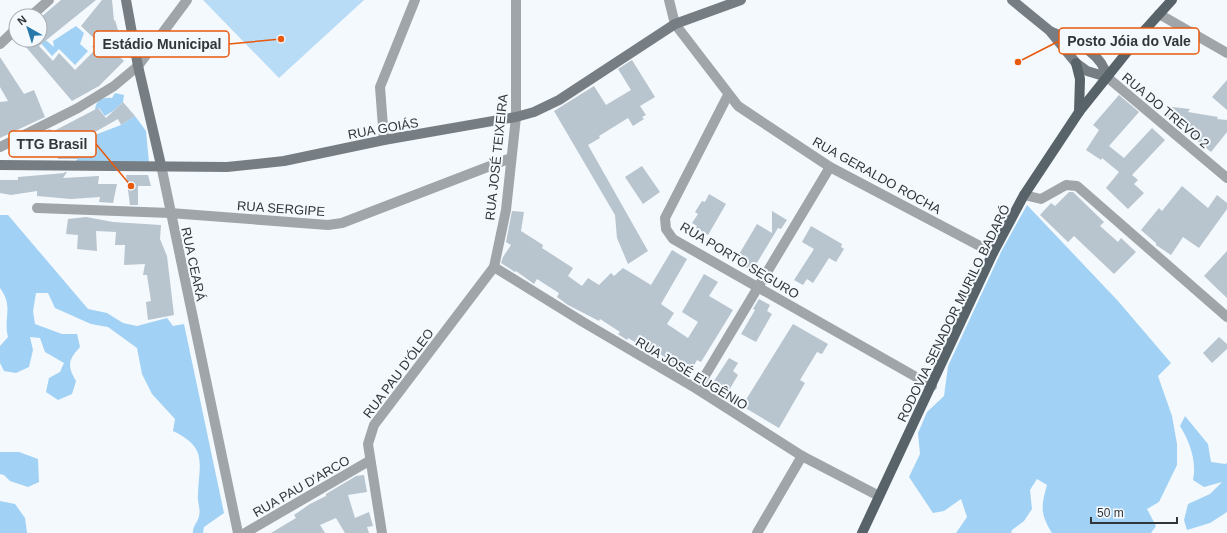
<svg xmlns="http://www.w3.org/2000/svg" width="1227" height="533" font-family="Arial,sans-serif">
<rect width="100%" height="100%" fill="#f4f9fd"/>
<polygon fill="#b8dbf6" points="203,0 364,0 279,78"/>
<g fill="#a1d1f4">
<polygon points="76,26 84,33 80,44 88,51 75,65 59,49 52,56 40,42 43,38 54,47 53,41"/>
<path d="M115,93l9,2 -1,7 -10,9 -8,5 -6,-8 -4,2c1,-10 7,-13 17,-12z"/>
<polygon points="135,116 146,131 149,163 76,161 82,153 79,141 121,125"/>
<path d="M1027,205l91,96 53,62 -13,13 14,40 5,28v21l-18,37 -12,7 9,17 -5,7h-99c-12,-19 -11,-27 -5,-48l-10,-6 -7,11 2,19 -8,12 -12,9 -1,3h-55l11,-16 -6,-18 -17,12 -11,2 -24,-36 11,-23 -2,-21 9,-21 17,-16 4,-30 54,-116z"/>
<path d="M0,215h8l80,94 19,4 16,10 14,3 30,-8 6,8 11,-2 40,189 -20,14 -1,6h-10c-1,-6 5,-11 6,-17 2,-6 -2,-15 -1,-21 1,-33 10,-47 -25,-64l2,-12 -23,-25 -10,-20 -5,-26 -29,-21 -17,-3 -36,-16 -7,-15h-12l-3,18 2,13 27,10h15l3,13c-12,13 -13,19 -4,34l-4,13 -14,6 -12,-8 3,-14 11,-6 4,-9 -19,-11 -5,-14 -10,-1 3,13 -4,17 -13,6 -12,-2 -4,-8v-17l8,-9c-5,-20 6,-30 -8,-49z"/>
<path d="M1185,416l23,28 3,18 14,2 2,-1v49l-17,11 -23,7 -3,-10 4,-16 22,-10 12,-12 -18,5 -11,-7c4,-18 -3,-38 -13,-54z"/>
<polygon points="0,452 19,452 38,459 39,482 28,487 10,481 4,475 0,474"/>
<polygon points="0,501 15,504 25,518 27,533 0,533"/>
</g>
<g fill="#b8c4ce">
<polygon points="61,0 96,0 39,46 53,61 59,53 75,70 95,50 92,46 100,44 81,26 102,0 112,0 114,21 115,20 123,47 113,50 124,61 99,86 72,101 20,40 40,40 40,18"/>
<polygon points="0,57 24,94 34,90 45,117 0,138 0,102 8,101 0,87"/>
<polygon points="632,60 655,97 640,106 646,115 642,117 644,119 633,126 628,118 599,136 600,138 588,145 648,251 628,264 617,238 615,215 554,111 594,86 606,105 631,90 618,69"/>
<polygon points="1227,80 1227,110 1212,97"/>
<polygon points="1119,95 1139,112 1109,146 1124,158 1152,128 1165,140 1132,175 1138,180 1134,184 1144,193 1128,209 1106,188 1119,172 1102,158 1101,160 1086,150 1099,130 1093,125"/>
<polygon points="123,102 135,116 121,125 118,119 79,141 82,153 78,159 58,159 52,146 46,149 40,134 50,129 52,132 98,108 106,118"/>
<polygon points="1172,107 1190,109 1188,112 1218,117 1217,119 1227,120 1227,132 1211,152 1165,115"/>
<polygon points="642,166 660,192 643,204 625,177"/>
<polygon points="64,172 67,172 63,178 99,176 98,184 117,184 113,203 99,202 100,197 71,199 37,196 37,191 11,195 0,193 0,180 18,180 18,177 65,173"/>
<polygon points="126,175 148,175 151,186 138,186 138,205 130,205"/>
<polygon points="1182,186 1208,208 1217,195 1227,203 1227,209 1199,248 1183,237 1171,255 1156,245 1156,243 1141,230 1159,208 1162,211"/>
<polygon points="1069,192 1073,192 1104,222 1100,226 1118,242 1121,238 1136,252 1114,274 1074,236 1068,242 1040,215 1051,203 1055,206"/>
<polygon points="709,194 726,204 708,235 696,228 697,226 692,223 698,214 695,212 702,201 705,202"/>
<polygon points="512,211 524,212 521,231 543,245 542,248 573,268 568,276 582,286 588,278 599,285 611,273 614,276 623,268 651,285 672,250 687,259 661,304 674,313 667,324 688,338 698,322 682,312 704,274 718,282 709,296 733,310 701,362 697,360 688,376 674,367 675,364 651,348 650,351 628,338 627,340 618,334 620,332 600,319 599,321 568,305 557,297 559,293 537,279 534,284 516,271 515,272 501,263 503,257 511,245 506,242"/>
<polygon points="772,211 787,220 781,229 778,228 752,271 745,267 746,264 740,260 742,258 738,256 757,224 772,233"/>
<polygon points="86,217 113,222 161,225 160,239 167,256 174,315 148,320 146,302 151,301 147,275 143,275 145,264 124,265 125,245 115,245 116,232 96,231 97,251 77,249 78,235 66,234 68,219"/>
<polygon points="811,226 842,244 841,247 844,249 836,262 829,258 813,283 807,279 803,285 794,280 814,249 802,242"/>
<polygon points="1227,251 1227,298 1204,276"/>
<polygon points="759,299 770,305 767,311 772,314 756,342 741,334 755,310 753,309"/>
<polygon points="793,324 828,344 822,354 817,352 800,380 805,383 779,428 742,406"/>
<polygon points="1219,337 1227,344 1227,349 1212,363 1203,353"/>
<polygon points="729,358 738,363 733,371 738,375 725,397 710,387"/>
<polygon points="364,475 367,492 348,495 355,518 369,512 373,526 367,527 369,533 345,533 336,518 320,525 325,533 271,533 296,518 294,515 310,504 326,496 326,494 356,476"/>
</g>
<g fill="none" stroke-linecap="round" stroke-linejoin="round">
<g stroke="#a0a5aa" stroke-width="10">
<polyline points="669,0 675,24 738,106 830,167 993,253"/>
<polyline points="1159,14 1227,53"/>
<polyline points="31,16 49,0"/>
<polyline points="0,44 16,29"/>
<polyline points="1107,77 1227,178"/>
<polyline points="728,95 665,218 666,229 673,239 932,386"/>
<polyline points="384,140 380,87 415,0"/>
<polyline points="0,147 78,108 114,86 138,66 187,0"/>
<polyline points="161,165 238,533"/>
<polyline points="1024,195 1041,199 1066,185 1077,186 1227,317"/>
<polyline points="37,208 170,213 328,225 342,223 511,158"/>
<polyline points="494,267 583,322 697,389 802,456 879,496"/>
<polyline points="697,389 830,167"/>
<polyline points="245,533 369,461"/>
<polyline points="382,533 368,444 374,425 494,267 506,210 516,117 516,0"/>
<polyline points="757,533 802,456"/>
</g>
<g stroke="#767e84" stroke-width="10">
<polyline points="126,0 138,66 161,165"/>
<path d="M1012,0l38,31 26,32 11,8 20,6c-6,-27 -34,-35 -57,-46"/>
<polyline points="0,165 227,167 284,161 384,140 516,117 534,112 559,100 675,24 741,0"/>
</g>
<g stroke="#586269" stroke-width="10">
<polyline points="1087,49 1108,46 1141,33"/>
<polyline points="1076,63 1080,79 1079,112"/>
<polyline points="862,533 993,253 1024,195 1079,112 1143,32 1172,0"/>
</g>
</g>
<g text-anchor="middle" stroke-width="4" stroke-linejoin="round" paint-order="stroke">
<g font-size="13" fill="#31363a" stroke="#f4f9fd">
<text transform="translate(1166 110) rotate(40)" y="5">RUA DO TREVO 2</text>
<text transform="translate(383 128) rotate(-10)" y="5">RUA GOIÁS</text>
<text transform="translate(496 157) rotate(-84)" y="5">RUA JOSÉ TEIXEIRA</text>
<text transform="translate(877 175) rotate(29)" y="5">RUA GERALDO ROCHA</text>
<text transform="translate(281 208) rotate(4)" y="5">RUA SERGIPE</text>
<text transform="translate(740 260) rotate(31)" y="5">RUA PORTO SEGURO</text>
<text transform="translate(194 264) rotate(78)" y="5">RUA CEARÁ</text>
<text transform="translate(953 313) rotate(-64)" y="5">RODOVIA SENADOR MURILO BADARÓ</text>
<text transform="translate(398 373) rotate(-53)" y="5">RUA PAU D'ÓLEO</text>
<text transform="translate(692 373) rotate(31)" y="5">RUA JOSÉ EUGÊNIO</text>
<text transform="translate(301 486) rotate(-30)" y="5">RUA PAU D'ARCO</text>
</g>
</g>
<path fill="none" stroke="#e8590c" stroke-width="1.5" d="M1018 62L1059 41M281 39L229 44M131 186L96 144"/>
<g fill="#e8590c" stroke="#f4f9fd" stroke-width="1.5">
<circle cx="1018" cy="62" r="4"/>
<circle cx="281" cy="39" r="4"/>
<circle cx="131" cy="186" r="4"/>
</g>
<g fill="#f4f9fd" stroke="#e8590c" stroke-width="1.5">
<rect x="1059" y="28" width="140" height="26" rx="4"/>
<rect x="94" y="31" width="135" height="26" rx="4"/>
<rect x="9" y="131" width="87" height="26" rx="4"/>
</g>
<g font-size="14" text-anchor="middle" font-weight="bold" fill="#31363a">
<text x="1129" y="46">Posto Jóia do Vale</text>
<text x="162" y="49">Estádio Municipal</text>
<text x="52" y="149">TTG Brasil</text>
</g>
<g transform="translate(28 28) rotate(321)"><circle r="19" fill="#f4f9fd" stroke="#a6abaf"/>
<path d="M0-3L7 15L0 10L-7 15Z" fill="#2879aa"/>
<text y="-6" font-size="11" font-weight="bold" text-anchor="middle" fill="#31363a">N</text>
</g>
<path d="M1091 517v6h86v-6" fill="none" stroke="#31363a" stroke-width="2"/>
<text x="1097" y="517" font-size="12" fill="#31363a" stroke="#f4f9fd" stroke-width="3" paint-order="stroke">50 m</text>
</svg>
